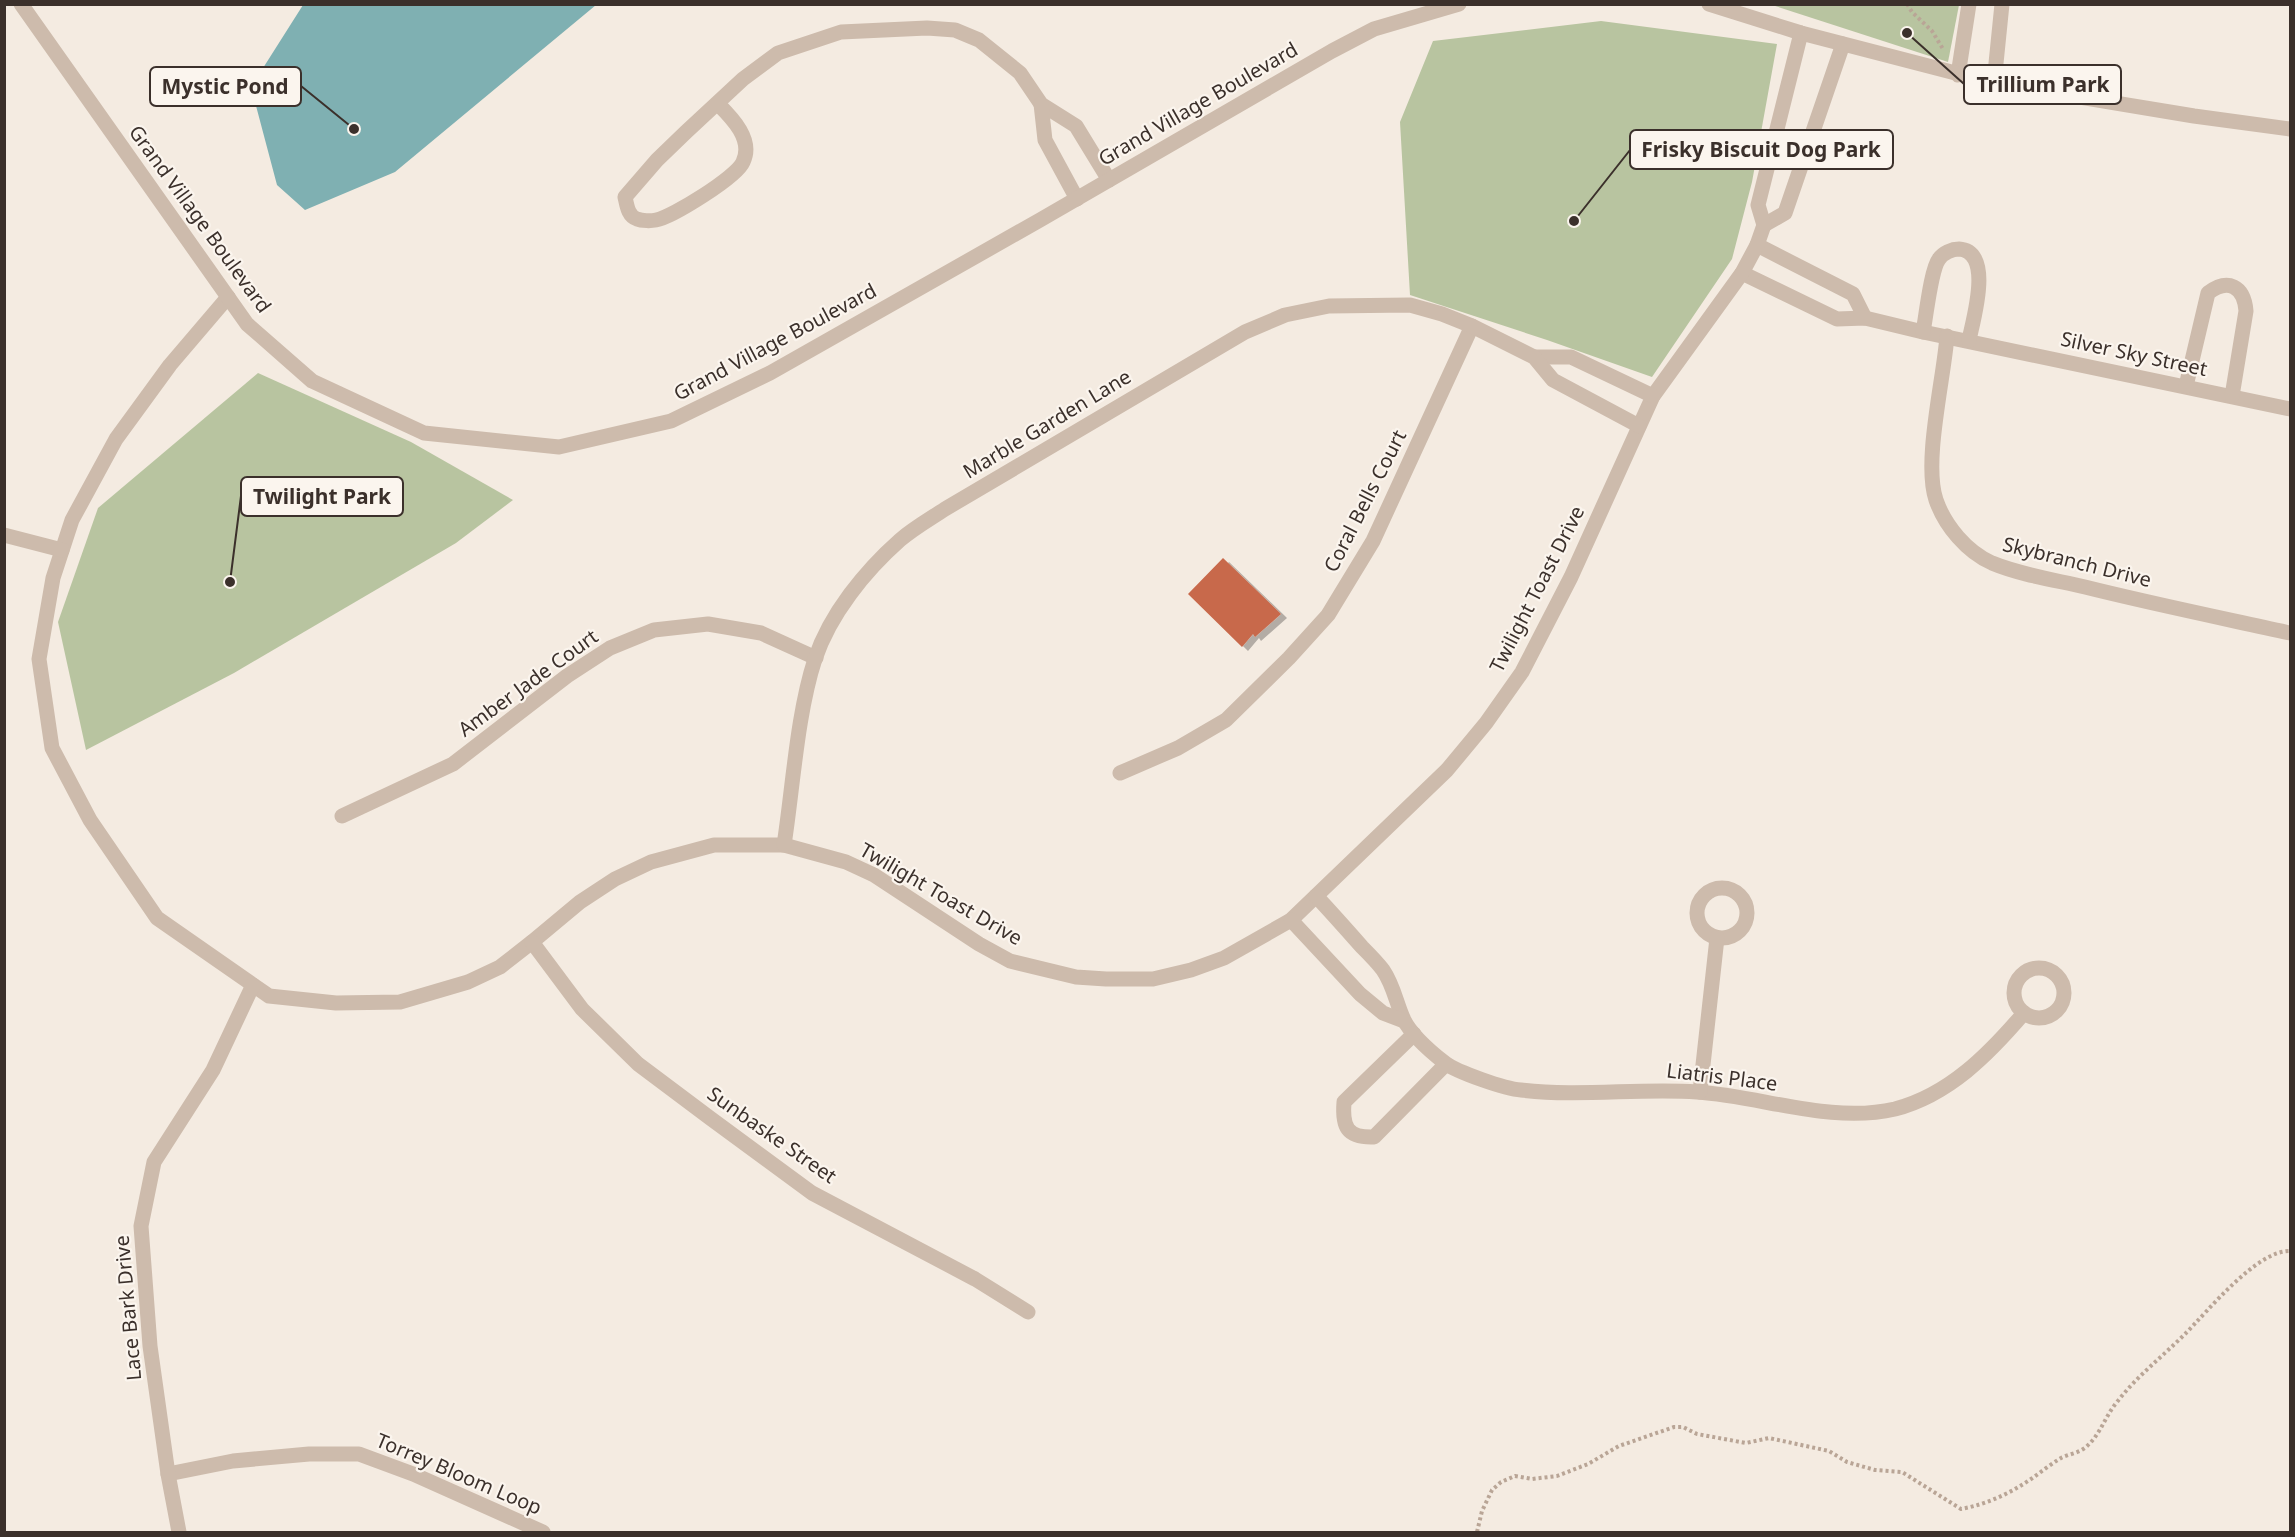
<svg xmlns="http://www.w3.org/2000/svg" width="2295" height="1537" font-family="'Noto Sans',sans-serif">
<defs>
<filter id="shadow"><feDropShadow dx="6" dy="4" stdDeviation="0" flood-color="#0004"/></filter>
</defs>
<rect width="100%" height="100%" fill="#f4ebe1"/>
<g fill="#b8c4a0">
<polygon points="1772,5 1959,5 1948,62"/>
<polygon points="1601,21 1777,44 1752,182 1732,259 1652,377 1547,340 1410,295 1400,122 1433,41"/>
<polygon points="258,373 411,442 513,500 456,543 234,673 86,750 58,622 98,508"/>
</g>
<polygon fill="#7fb0b2" points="303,5 303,4 596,5 395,172 305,210 277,185 251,87"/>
<polygon fill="#c8694b" filter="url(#shadow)" points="1223,558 1281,614 1255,637 1253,634 1242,647 1188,594"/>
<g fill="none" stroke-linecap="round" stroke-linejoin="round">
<g stroke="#b9a596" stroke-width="4" stroke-dasharray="3 3" stroke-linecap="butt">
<polyline points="1907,4 1912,12 1932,31 1943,49"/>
<path d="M1477,1532l5,-21 10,-21 9,-8 14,-6 17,3 25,-3 31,-12 31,-18 55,-19h9l14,7 49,9 23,-5 60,13 18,11 28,8 27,2 59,37c26,-5 48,-15 70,-30 10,-7 20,-15 30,-21 8,-4 18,-5 25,-11 15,-13 19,-31 31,-45 20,-26 45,-45 68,-68 23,-23 72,-84 105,-83"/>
</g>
<g stroke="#cdbbac" stroke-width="15">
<polyline points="1958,75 1969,4"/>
<polyline points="1994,83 2002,4"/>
<path d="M717,103c14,14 37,36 26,59 -6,15 -71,55 -87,58 -5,1 -14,1 -19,-1 -9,-3 -10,-13 -12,-22l32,-37 29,-28 57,-53 35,-26 63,-21 86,-4 28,2 24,10 41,33 21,31 35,22 33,54"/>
<polyline points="1041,104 1045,140 1077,199"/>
<polyline points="1764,225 1785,213 1843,44"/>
<polyline points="1757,245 1853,294 1865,318"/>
<polyline points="1742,273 1837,319 1865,318 1923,332 2290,409"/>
<polyline points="228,297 170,365 116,439 72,520 53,578 39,659 52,748 90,820 157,918 269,996 336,1003 400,1002 468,982 500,967 532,942 580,902 615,879 651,862 714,845 784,845 846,862 874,875 979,944 1010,961 1076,977 1106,979 1153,979 1191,970 1224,958 1291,920 1447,770 1486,723 1522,672 1571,577 1653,396 1742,273 1757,245 1764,225 1758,205 1801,33"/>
<path d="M1923,332c3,-15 8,-63 16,-73 4,-6 13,-10 20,-10 35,2 14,71 10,91"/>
<path d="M1947,336c-3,42 -24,126 -11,164 9,26 31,52 56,63 29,12 63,17 93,24 68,17 137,31 205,46"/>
<polyline points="1534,357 1571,357 1653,396"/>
<path d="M2186,386l22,-93c20,-15 36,-7 38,18l-14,85"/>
<polyline points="4,535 62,550"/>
<polyline points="1120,773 1178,748 1226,720 1289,658 1328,615 1373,541 1472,326"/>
<polyline points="342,816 453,764 567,676 610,648 654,630 708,624 761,633 816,658"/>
<path d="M784,845c9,-58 13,-131 31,-186 15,-45 50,-88 85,-119 14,-12 30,-21 45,-31l300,-177 40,-17 44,-9 81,-1 32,9 30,12 62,31 19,23 86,46"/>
<circle cx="1722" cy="913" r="25"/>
<path d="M1316,896c16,17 31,34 46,51 7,7 15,15 21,23 11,16 13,33 21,50 8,16 27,32 41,43 12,9 60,26 76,27 58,7 118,-2 176,2 64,4 134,32 198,17 54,-14 94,-55 129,-96"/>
<polyline points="1291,920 1360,994 1383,1013 1404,1021"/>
<polyline points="532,942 582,1009 638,1064 710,1118 812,1193 975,1279 1028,1312"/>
<circle cx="2039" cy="993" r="25"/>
<path d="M1414,1034l-70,68c-2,25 3,36 30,35l72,-73"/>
<polyline points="1700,1092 1717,938"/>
<polyline points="168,1474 233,1461 309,1454 359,1454 413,1474 543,1532"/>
<polyline points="179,1532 168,1474 150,1346 141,1226 154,1162 213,1070 253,985"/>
</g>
<g stroke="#cdbbac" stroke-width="15">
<polyline points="21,4 247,324 312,381 424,433 559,447 671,421 770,373 1040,220 1332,51 1374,29 1459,4"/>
<polyline points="1709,4 1801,33 1994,83 2194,116 2290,129"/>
</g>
</g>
<g text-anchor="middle" stroke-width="4.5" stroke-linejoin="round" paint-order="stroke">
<g font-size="20" fill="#3b302b" stroke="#fbf5ee">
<text transform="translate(1198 104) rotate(-30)" y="7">Grand Village Boulevard</text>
<text transform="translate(200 219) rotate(54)" y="7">Grand Village Boulevard</text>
<text transform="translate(775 342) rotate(-28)" y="7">Grand Village Boulevard</text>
<text transform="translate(2134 354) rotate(12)" y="7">Silver Sky Street</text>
<text transform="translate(1047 424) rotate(-31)" y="7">Marble Garden Lane</text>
<text transform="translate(1365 501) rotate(-63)" y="7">Coral Bells Court</text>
<text transform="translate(2077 562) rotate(14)" y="7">Skybranch Drive</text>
<text transform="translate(1537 589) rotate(-63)" y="7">Twilight Toast Drive</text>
<text transform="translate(528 683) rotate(-36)" y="7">Amber Jade Court</text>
<text transform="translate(941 894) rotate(30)" y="7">Twilight Toast Drive</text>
<text transform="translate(1722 1077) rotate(7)" y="7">Liatris Place</text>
<text transform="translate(772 1135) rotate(35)" y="7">Sunbaske Street</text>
<text transform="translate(128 1308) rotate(-95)" y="7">Lace Bark Drive</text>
<text transform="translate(459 1474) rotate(23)" y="7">Torrey Bloom Loop</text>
</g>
</g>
<path fill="none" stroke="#3b302b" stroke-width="2" d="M1907 33L1964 84M354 129L301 86M1574 221L1630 150M230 582L241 496"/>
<g fill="#3b302b" stroke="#fbf5ee" stroke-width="2">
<circle cx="1907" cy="33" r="6"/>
<circle cx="354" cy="129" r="6"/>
<circle cx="1574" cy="221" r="6"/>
<circle cx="230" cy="582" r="6"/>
</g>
<g fill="#fbf5ee" stroke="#3b302b" stroke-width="2">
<rect x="1964" y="65" width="157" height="39" rx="6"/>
<rect x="150" y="67" width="151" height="39" rx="6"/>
<rect x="1630" y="130" width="263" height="39" rx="6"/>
<rect x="241" y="477" width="162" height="39" rx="6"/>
</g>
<g font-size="21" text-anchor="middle" font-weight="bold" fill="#3b302b">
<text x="2043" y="92">Trillium Park</text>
<text x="225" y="94">Mystic Pond</text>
<text x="1761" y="157">Frisky Biscuit Dog Park</text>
<text x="322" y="504">Twilight Park</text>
</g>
<rect width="2295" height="1537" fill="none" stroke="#3b302b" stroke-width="12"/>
</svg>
